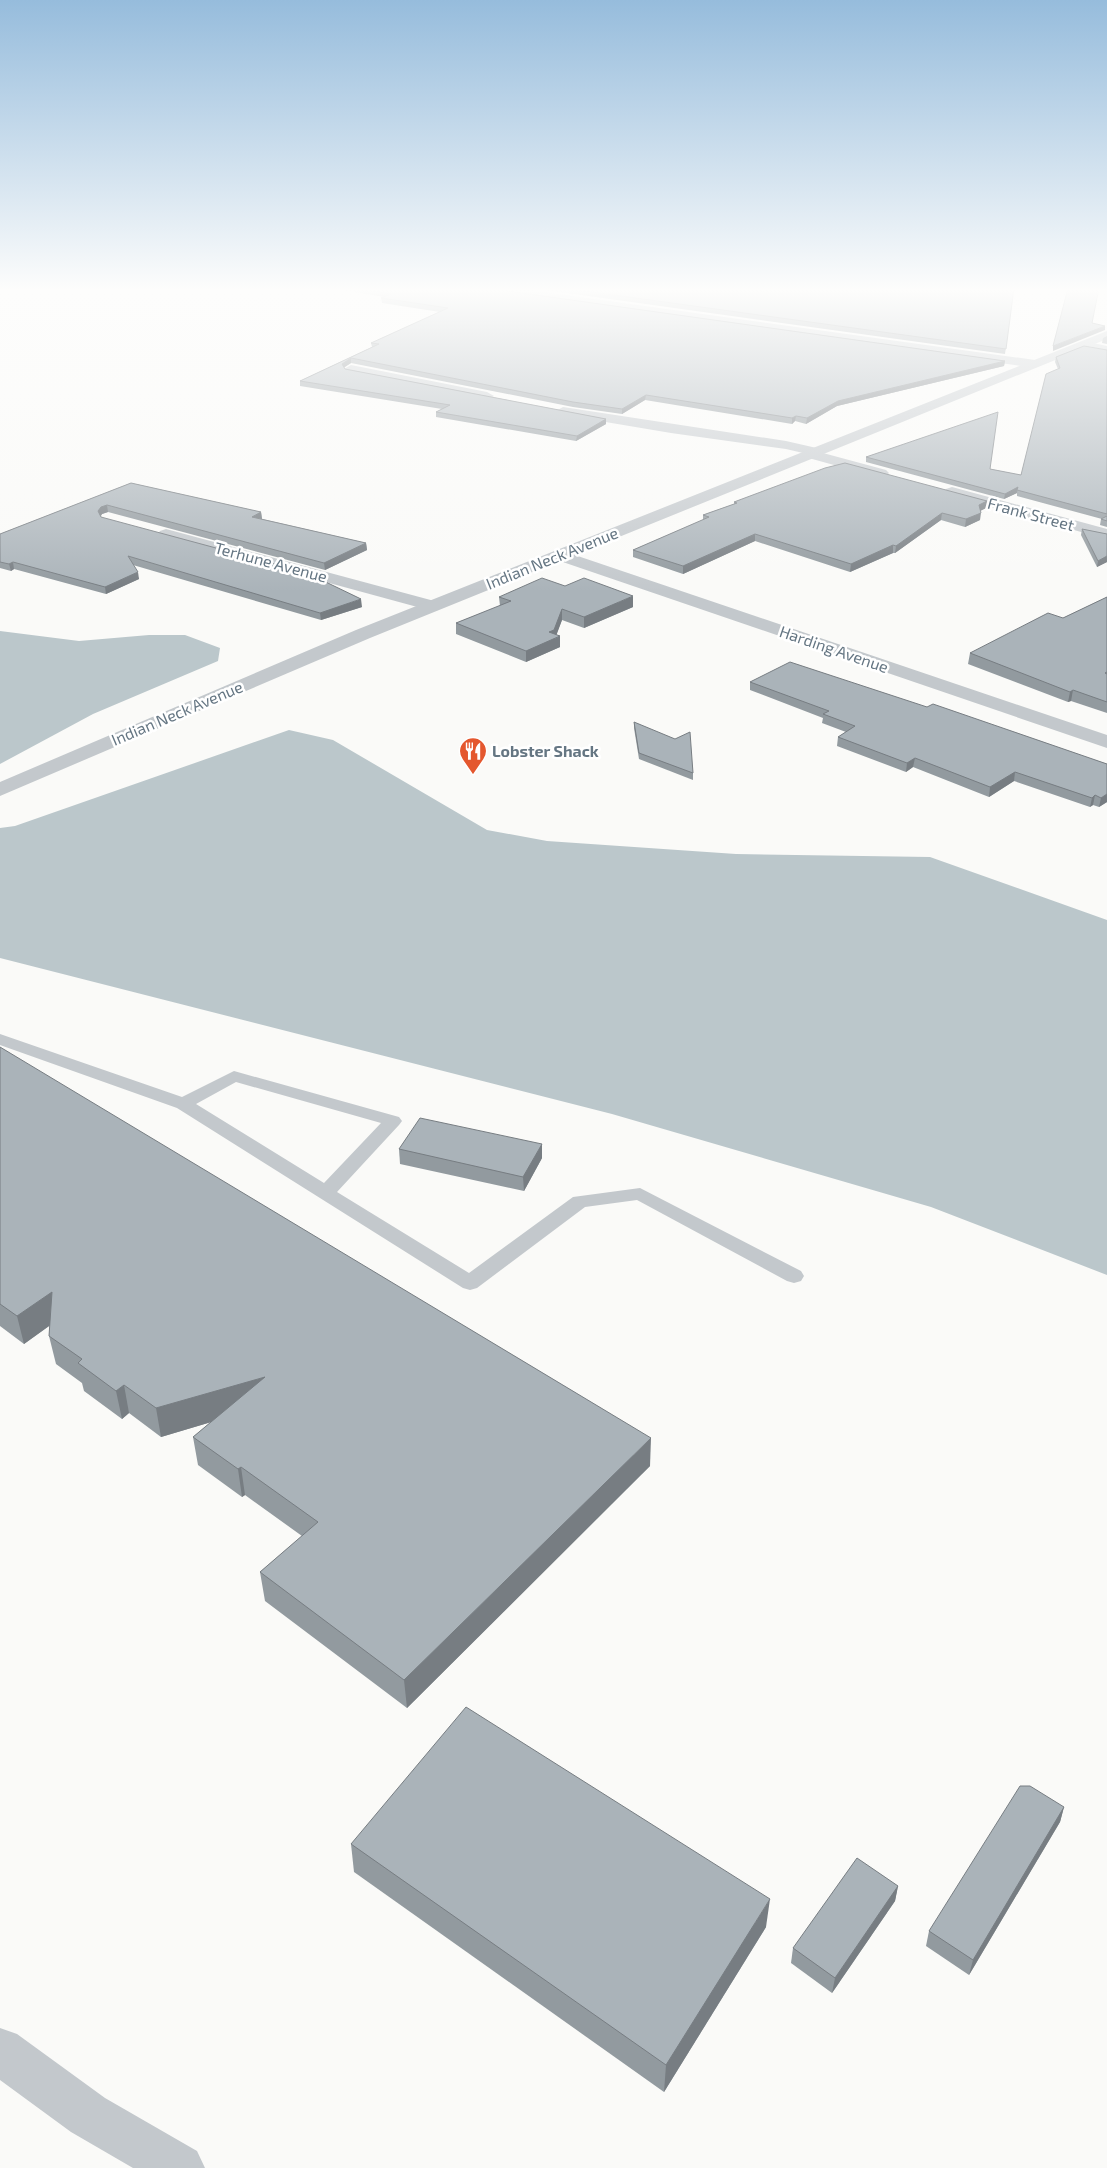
<svg xmlns="http://www.w3.org/2000/svg" width="1107" height="2168" font-family="'Exo 2',sans-serif">
<rect width="100%" height="100%" fill="#fafaf8"/>
<g fill="#bbc7cb">
<polygon points="0,631 79,641 149,635 185,635 220,648 218,661 93,714 0,764"/>
<polygon points="289,730 333,740 487,830 547,841 736,854 930,857 1107,920 1107,1275 931,1207 612,1114 0,958 0,828 15,826"/>
</g>
<g fill="none" stroke-linecap="round" stroke-linejoin="round">
<path fill="#c3c8cc" fill-rule="evenodd" d="M0,1034l182,63 52,-26 165,46 3,4 -3,4 -62,67 132,81 104,-76 67,-9 161,83 3,5 -3,5 -7,2 -7,-2 -150,-81 -52,7 -108,81 -7,2 -7,-2 -286,-180 -177,-63zM236,1082l145,41 -57,60 -128,-79z"/>
<g fill="#c3c8cc" fill-rule="evenodd">
<polygon points="481,288 515,288 1035,360 1042,364 1035,368 487,291"/>
<polygon points="1084,341 1107,346 1107,354 1080,348 1078,345"/>
<polygon points="351,365 487,392 494,396 487,400 346,372 344,369"/>
<polygon points="563,407 786,441 821,449 823,453 886,470 889,473 886,476 881,478 805,457 803,453 786,449 671,433 558,414 556,411"/>
<polygon points="952,487 1107,529 1107,539 946,495 944,492 946,489"/>
<polygon points="166,529 438,602 441,606 438,610 432,611 160,537 158,534 160,531"/>
<polygon points="560,550 1107,735 1107,748 554,559 552,555 554,551"/>
</g>
<g fill="#c3c8cc" fill-rule="evenodd">
<polygon points="1107,331 1107,339 370,638 0,796 0,782 356,630"/>
<polygon points="0,2028 17,2034 105,2098 197,2151 205,2168 133,2168 71,2132 0,2080"/>
</g>
</g>
<g fill="#929a9f">
<polygon points="332,288 486,288 1005,361 1004,366 837,406 806,424 795,421 792,424 645,400 622,414 573,407 351,363 344,367 345,369 606,419 606,424 576,441 436,417 436,412 442,409 300,386 300,381 372,347 371,343 440,312 382,303 381,298 384,297"/>
<polygon points="531,288 1014,288 1005,354"/>
<polygon points="1107,336 1107,344 1102,343 1103,338"/>
<polygon points="1107,350 1107,527 1100,525 1101,519 1102,519 1017,496 1017,493 1004,499 866,462 866,457 990,469 1021,475 1058,369 1055,362 1056,357"/>
<polygon points="131,483 261,512 262,519 366,543 367,550 325,570 108,512 102,514 101,516 101,517 362,607 321,620 133,565 139,579 106,594 14,569 11,571 0,568 0,534"/>
<polygon points="987,501 986,508 980,511 980,520 965,527 941,520 895,553 893,553 850,572 755,541 683,574 633,557 633,550 703,520 703,515 734,504 734,502"/>
<polygon points="1082,529 1107,534 1107,562 1097,567 1081,535"/>
<polygon points="565,586 633,607 584,628 562,620 556,635 560,636 560,647 526,662 456,634 456,623 500,606 499,597"/>
<polygon points="1107,597 1107,713 1071,701 1068,702 968,664 970,653 1063,618"/>
<polygon points="750,682 927,707 1107,764 1107,802 1099,807 1093,805 1090,807 1014,781 989,797 913,767 906,772 837,746 838,737 846,732 822,723 823,718 750,690"/>
<polygon points="634,722 693,773 693,780 639,759 634,728"/>
<polygon points="0,1047 650,1466 407,1708 265,1601 260,1572 302,1536 245,1495 242,1497 198,1465 193,1437 211,1422 161,1437 129,1413 122,1419 84,1391 82,1383 56,1364 49,1336 50,1325 24,1344 0,1326"/>
<polygon points="542,1144 542,1158 524,1191 400,1164 399,1149"/>
<polygon points="1064,1807 1060,1822 969,1975 926,1946 929,1931"/>
<polygon points="351,1844 766,1927 664,2092 354,1872"/>
<polygon points="898,1886 895,1901 832,1993 791,1963 793,1948"/>
</g>
<g fill="#777d82">
<polygon points="1105,326 1105,330 1053,351 1053,346"/>
<polygon points="351,358 351,363 342,369 342,364"/>
<polygon points="1005,361 1004,366 837,406 806,424 807,418 838,401"/>
<polygon points="646,395 645,400 622,414 622,409"/>
<polygon points="796,416 795,421 792,424 792,418"/>
<polygon points="606,419 606,424 576,441 577,436"/>
<polygon points="1018,487 1017,493 1004,499 1005,494"/>
<polygon points="987,501 986,508 978,512 979,505"/>
<polygon points="107,505 108,512 102,514 99,518 98,511 101,507"/>
<polygon points="261,512 262,519 252,517"/>
<polygon points="942,513 941,520 895,553 896,546"/>
<polygon points="981,513 980,520 965,527 966,519"/>
<polygon points="755,534 755,541 683,574 683,566"/>
<polygon points="366,543 367,550 325,570 324,563"/>
<polygon points="893,545 893,553 850,572 851,564"/>
<polygon points="1107,556 1107,562 1097,567 1098,561"/>
<polygon points="13,562 14,569 11,571 9,564"/>
<polygon points="138,572 139,579 106,594 105,587"/>
<polygon points="633,596 633,607 584,628 584,617"/>
<polygon points="361,599 362,607 321,620 320,613"/>
<polygon points="562,609 562,620 555,639 560,636 560,647 526,662 526,651 549,632"/>
<polygon points="1073,690 1071,701 1068,702 1070,692"/>
<polygon points="915,758 913,767 906,772 907,763"/>
<polygon points="1015,772 1014,781 989,797 990,787"/>
<polygon points="1107,794 1107,802 1099,807 1101,798"/>
<polygon points="1095,795 1093,805 1090,807 1092,798"/>
<polygon points="542,1144 542,1158 524,1191 523,1177"/>
<polygon points="52,1292 59,1319 24,1344 17,1316"/>
<polygon points="265,1377 269,1405 161,1437 156,1408"/>
<polygon points="124,1385 129,1413 122,1419 116,1391"/>
<polygon points="651,1438 650,1466 407,1708 404,1680"/>
<polygon points="241,1467 245,1495 242,1497 238,1469"/>
<polygon points="1064,1807 1060,1822 969,1975 973,1960"/>
<polygon points="898,1886 895,1901 832,1993 835,1978"/>
<polygon points="770,1899 766,1927 664,2092 666,2065"/>
</g>
<g fill="#aab3b9" stroke="#777d82">
<polygon points="357,288 486,288 1005,361 838,401 807,418 796,416 792,418 646,395 622,409 573,402 351,358 342,364 345,369 606,419 577,436 436,412 450,405 300,381 379,344 371,343 448,308 381,298 391,294"/>
<polygon points="563,288 1014,288 1006,349"/>
<polygon points="1068,288 1099,288 1092,323 1105,326 1053,346"/>
<polygon points="1084,346 1107,350 1107,514 1017,490 1018,487 1005,494 866,457 998,412 990,469 1021,475 1046,374 1060,368 1056,357"/>
<polygon points="845,463 987,501 979,505 981,513 966,519 942,513 896,546 893,545 851,564 755,534 683,566 633,550 709,517 703,515 737,503 734,502 825,468"/>
<polygon points="131,483 261,512 252,517 366,543 324,563 107,505 101,507 98,511 101,517 305,572 361,599 320,613 128,556 138,572 105,587 13,562 9,564 0,562 0,534"/>
<polygon points="1107,516 1107,521 1101,519"/>
<polygon points="1082,529 1107,534 1107,556 1098,561"/>
<polygon points="542,578 565,586 584,578 633,596 584,617 562,609 554,630 549,632 560,636 526,651 456,623 511,601 499,597"/>
<polygon points="1107,597 1107,672 1105,673 1107,674 1107,702 1073,690 1070,692 970,653 1048,613 1063,618"/>
<polygon points="790,662 927,707 933,704 1107,764 1107,794 1101,798 1095,795 1092,798 1015,772 990,787 915,758 907,763 838,737 855,726 823,714 829,711 750,682"/>
<polygon points="634,722 675,739 690,732 693,773 639,753"/>
<polygon points="0,1047 651,1438 404,1680 260,1572 318,1522 241,1467 238,1469 193,1437 265,1377 156,1408 124,1385 116,1391 78,1363 82,1359 49,1336 52,1292 17,1316 0,1304"/>
<polygon points="420,1118 542,1144 523,1177 399,1149"/>
<polygon points="466,1707 770,1899 666,2065 351,1844"/>
<polygon points="1020,1786 1030,1786 1064,1807 973,1960 929,1931"/>
<polygon points="857,1858 898,1886 835,1978 793,1948"/>
</g>
<linearGradient id="sky" x2="0" y2="1"><stop stop-color="#96bcdc"/><stop offset="0.49" stop-color="#fdfdfc"/><stop offset="1" stop-color="#fdfdfc" stop-opacity="0"/></linearGradient>
<rect width="1107" height="592" fill="url(#sky)"/>
<defs>
<g id="restaurant-pin" transform="scale(1.4375)"><path d="M0 17L-7.5 6A9.5 9.5 0 1 1 7.5 6Z" fill="#e4572e" stroke="#fff"/><path d="M-5-6h1v4h1v-4h1v4h1v-4h1v5L-1.5 .5V6h-2V.5L-5-1ZM5-6V6H3V1.5H1.5Q1.5-4 5-6Z" fill="#fff"/></g>
</defs>
<g fill-rule="evenodd">
<use href="#restaurant-pin" x="473" y="751"/>
</g>
<g text-anchor="middle" stroke-width="5" stroke-linejoin="round" paint-order="stroke">
<g font-size="16" fill="#657683" stroke="#fff">
<text transform="translate(1031 514) rotate(15)" y="6">Frank Street</text>
<text transform="translate(552 558) rotate(-22)" y="6">Indian Neck Avenue</text>
<text transform="translate(271 562) rotate(15)" y="6">Terhune Avenue</text>
<text transform="translate(834 649) rotate(19)" y="6">Harding Avenue</text>
<text transform="translate(177 713) rotate(-23)" y="6">Indian Neck Avenue</text>
</g>
<g font-size="16" font-weight="bold" fill="#657683" stroke="#fff" text-anchor="start">
<text x="492" y="757">Lobster Shack</text>
</g>
</g>
</svg>
